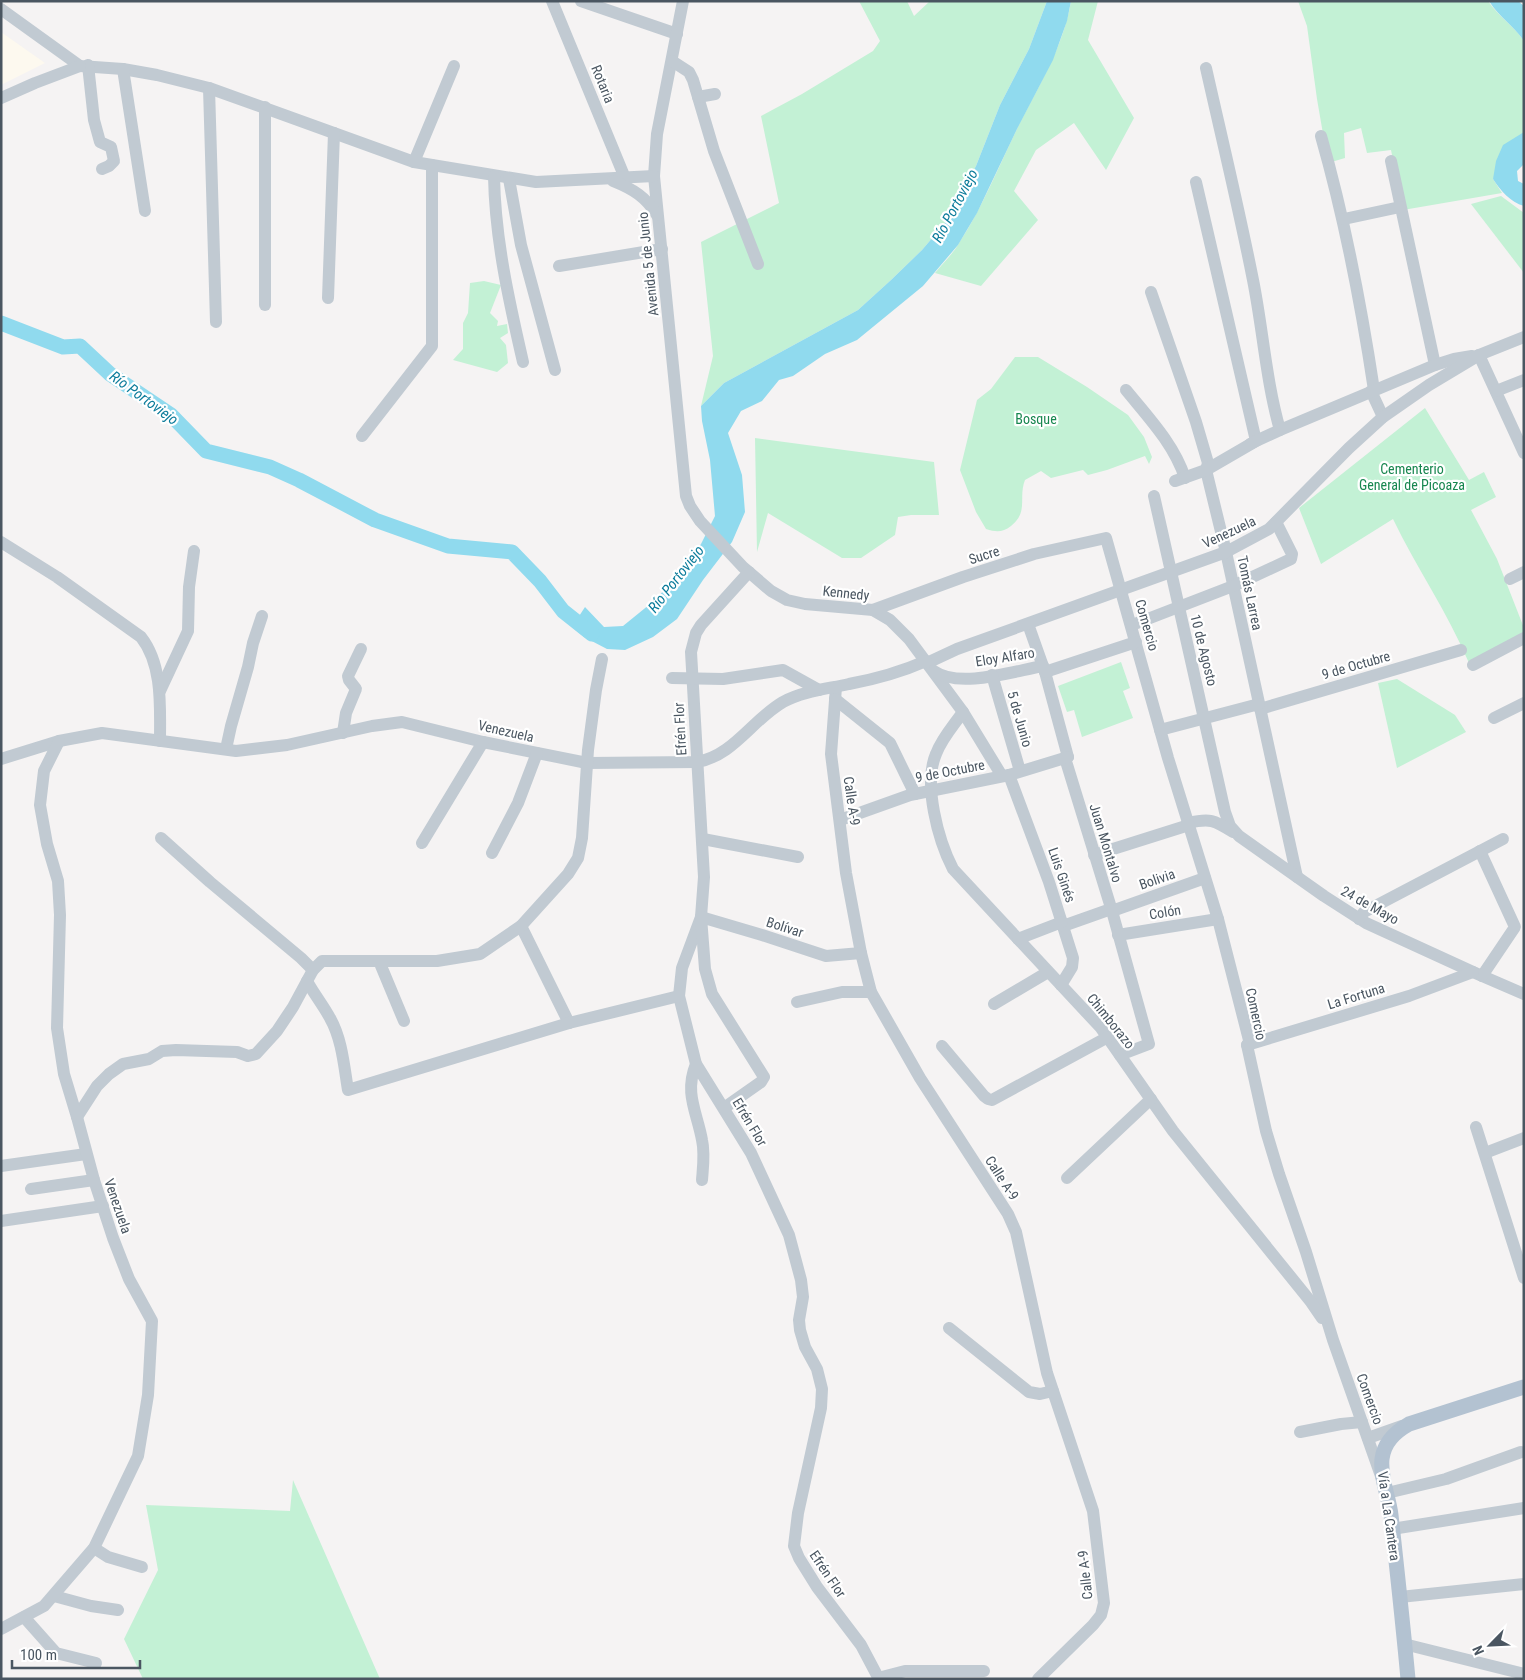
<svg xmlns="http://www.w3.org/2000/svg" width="1525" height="1680" font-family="'Roboto Condensed',sans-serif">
<rect width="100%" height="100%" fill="#f5f3f3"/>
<polygon fill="#fdf9ef" points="1,32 45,63 1,85"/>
<g fill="#c3f1d5">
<polygon points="859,1 907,1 914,16 930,1 1047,1 1029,49 1000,105 976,166 945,223 922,250 891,280 858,310 724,383 701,406 713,356 701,242 779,203 761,116 802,94 873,51 880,41"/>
<path d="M1071,1h27l-10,39 46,78 -28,52 -32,-47 -38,27 -22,41 24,29 -57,66 -46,-13c8,-10 18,-19 24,-30 23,-35 39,-75 57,-112 21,-43 47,-82 55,-130z"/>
<path d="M1298,1h190c11,16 25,24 36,40v91l-31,47 9,14 -99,17 -12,-60 -24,3 -6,-25 -17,5 1,25 -17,5 -11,-64 -10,-73z"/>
<polygon points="1501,196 1524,213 1524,273 1471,204"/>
<polygon points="484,281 501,285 490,313 498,321 497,326 507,324 508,333 500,338 506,345 508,363 497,372 453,360 463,349 463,323 468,313 470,283"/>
<path d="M1015,357h23l49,30 41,28 16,22 8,20 -3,7 -4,-8 -38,14 -19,5 -5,-5 -32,8 -10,-7 -16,9c-7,17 4,32 -14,46 -9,7 -15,6 -25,3l-10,-17 -16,-42 17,-70 14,-11z"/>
<path d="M1425,408l44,72 15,-8 12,25 -25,13 26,49 27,69v4l-55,31c-21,-50 -53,-96 -76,-144l-72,45 -22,-56z"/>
<polygon points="755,438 934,462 939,515 911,515 898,517 895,535 861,558 842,558 768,513 757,552"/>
<polygon points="1121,662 1130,688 1123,691 1133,718 1082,737 1074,710 1067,712 1058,686"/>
<polygon points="1397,679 1455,715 1466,732 1397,768 1378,683"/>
<polygon points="293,1480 380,1679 143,1679 124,1639 158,1570 146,1505 290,1511"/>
</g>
<g fill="#90daee">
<polygon points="1047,1 1071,1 1067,21 1053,60 1017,129 977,213 958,245 923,286 857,340 825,354 793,376 779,380 762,401 741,411 728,433 742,475 745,512 732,542 703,580 677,619 653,637 625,650 607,649 584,637 572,627 585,607 604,627 623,626 655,600 676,577 701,544 715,516 710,460 702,421 701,406 724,383 858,310 891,280 922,250 945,223 976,166 1000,105 1029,49"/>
<path d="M1489,1h29l6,5v35c-11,-16 -25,-24 -35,-40z"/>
<path d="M1524,132v32l-7,7 1,10 6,3v22c-14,-4 -23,-15 -31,-27l3,-18 7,-16z"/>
</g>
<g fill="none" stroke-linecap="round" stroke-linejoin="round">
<polyline stroke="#90daee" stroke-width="15" points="1,323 63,347 80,346 110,374 171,415 206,451 270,467 299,480 375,520 448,546 512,552 540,581 563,611 592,634"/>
<g stroke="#c1cad2" stroke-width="12">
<polyline points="552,1 625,178"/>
<polyline points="581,1 677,34"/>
<polyline points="683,1 657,134 654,176 686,496 690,506 700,521 743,567 771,591 787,600 805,604 873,610 890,620 909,639 963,712 1002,776"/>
<polyline points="1,9 80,66 123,69 157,75 209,88 414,162 536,182 654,176"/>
<polyline points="672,61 689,72 693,80 714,151 758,264"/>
<polyline points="88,65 94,120 100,142 111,147 114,161 109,166 102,169"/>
<path d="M1206,68c16,71 33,141 47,212 10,50 13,101 27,150"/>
<polyline points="123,69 145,211"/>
<polyline points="209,88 216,322"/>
<polyline points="698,97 715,94"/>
<polyline points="1,98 35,83 80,66"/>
<path d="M1321,136c24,84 40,168 53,254l-3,1 12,26"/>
<polyline points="1391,161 1435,365"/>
<polyline points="414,162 454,66"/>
<path d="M494,176c1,63 15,125 29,186"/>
<polyline points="509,179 521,245 555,370"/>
<path d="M613,181c20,8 33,16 44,34"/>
<polyline points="1196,182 1256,441 1250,444"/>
<polyline points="1344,219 1400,207"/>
<polyline points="559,266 662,249"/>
<polyline points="1151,292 1196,422 1208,463 1206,470 1226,552 1297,877"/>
<polyline points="328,298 334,133"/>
<polyline points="265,305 265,107"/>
<polyline points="1479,355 1524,453"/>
<path d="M1126,390c22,27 48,54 59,88"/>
<polyline points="1496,391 1524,380"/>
<polyline points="362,436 432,346 432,165"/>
<polyline points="1175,481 1206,470 1256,441 1280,430 1435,365 1454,359 1472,356"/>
<polyline points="1154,496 1225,812 1230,826 1239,836 1324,896 1366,923 1473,972 1524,994"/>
<path d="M1,542l56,35 84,60c22,28 19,70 19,104"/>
<polyline points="749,572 701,625 696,633 691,652 704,877 701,917 682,968 679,996 696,1064 751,1153 789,1235 801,1280 803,1297 799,1320 800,1330 805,1347 817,1369 822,1389 821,1408 798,1513 794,1546 799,1558 817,1587 861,1645 879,1679"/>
<polyline points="1510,579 1524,572"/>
<polyline points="873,610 963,577 1034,554 1106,538 1168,758 1218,919 1250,1044 1247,1045 1266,1131 1279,1174 1306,1252 1333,1340 1387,1493 1446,1479 1521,1452"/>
<polyline points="1028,624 1045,672 1068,757 1065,758 1112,911 1149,1044 1120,1055"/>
<polyline points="1132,625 1233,586 1291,559 1292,554 1276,522"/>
<polyline points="927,663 957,649 1226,552 1269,529 1349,448 1383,417 1429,385 1479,355 1524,337"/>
<polyline points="1473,665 1524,638"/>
<path d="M934,671c25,18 80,0 109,-5l2,6 91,-30"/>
<polyline points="992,675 1020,771"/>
<polyline points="672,678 723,679 783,670 819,690"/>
<polyline points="836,687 831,754 846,873 861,953 871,992 920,1078 1008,1214 1016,1232 1047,1373 1093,1511 1104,1603 1101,1615 1093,1625 1038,1679"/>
<polyline points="160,691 188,631 189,587 194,551"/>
<polyline points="835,699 890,743 915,794"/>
<polyline points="1260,709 1461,650"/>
<path d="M963,712c-9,13 -21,26 -27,42 -13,30 2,86 17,115l148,159 72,103 138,171 11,16"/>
<polyline points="1494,718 1524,703"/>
<polyline points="1160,730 1259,704"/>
<polyline points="343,733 346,713 356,689 349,680 348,676 361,649"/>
<polyline points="226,749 231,726 248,667 253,643 262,616"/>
<path d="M1,759l58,-18 43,-8 134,18 51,-6 85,-19 30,-4 81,20 104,21 110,-1c36,-6 55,-42 86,-60 20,-11 44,-13 66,-18 27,-5 52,-12 77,-23"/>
<polyline points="1009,775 1049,882 1073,958 1072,967 1061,985"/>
<polyline points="840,820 910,795 1009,775 1068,757"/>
<path d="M1188,823c22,-5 26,-3 45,9"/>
<polyline points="161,838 210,882 301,958 313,970"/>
<polyline points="703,839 798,857"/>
<polyline points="422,843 483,742"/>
<polyline points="1480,851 1515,927 1482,976"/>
<polyline points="492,853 518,803 537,753"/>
<polyline points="1094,855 1189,825"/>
<polyline points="1359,919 1364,912 1503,839"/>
<polyline points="521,926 569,1023"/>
<polyline points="1063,926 1111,909 1112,911 1205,878"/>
<polyline points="1118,935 1218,919"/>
<polyline points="1018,939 1062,922"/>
<polyline points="379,961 404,1021"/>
<path d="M307,981c7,13 16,24 23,37 12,21 14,48 18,72l221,-67 110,-27"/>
<polyline points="797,1002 842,992 871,992"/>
<polyline points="994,1004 1048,972"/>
<polyline points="1247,1045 1409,996 1473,972"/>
<polyline points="942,1046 984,1096 988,1099 992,1100 1108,1037"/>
<path d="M696,1064c-12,29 1,48 6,76 3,13 1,27 0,40"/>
<polyline points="724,1108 761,1082 764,1077 712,994 705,969 701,917 762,935 826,956 861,953"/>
<polyline points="77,1117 97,1086 109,1074 123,1064 149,1059 162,1051 176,1050 237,1052 248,1056 256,1054 277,1031 293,1007 313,970 322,961 437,961 480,954 521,926 568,874 578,858 582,838 588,750 596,690 602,659"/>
<polyline points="1476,1127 1524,1278"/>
<polyline points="1485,1153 1524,1138"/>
<polyline points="1,1166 86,1154"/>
<polyline points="1067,1178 1151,1099"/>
<polyline points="31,1189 94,1180"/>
<polyline points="1,1221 103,1206"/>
<polyline points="949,1328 1029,1392 1040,1394 1053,1391"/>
<polyline points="1300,1432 1341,1424 1362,1422"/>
<polyline points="1368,1438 1402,1426"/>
<polyline points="1392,1529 1524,1508"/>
<polyline points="94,1548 108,1557 142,1567"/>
<polyline points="54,1596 91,1606 118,1610"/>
<polyline points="1400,1597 1524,1584"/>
<polyline points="24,1617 56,1653 96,1663"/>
<polyline points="1,1629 44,1606 94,1548 138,1456 148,1395 152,1321 129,1279 113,1238 94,1180 77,1117 64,1074 57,1028 60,915 58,881 47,844 40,805 44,771 59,741"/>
<polyline points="1404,1644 1524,1674"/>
<polyline points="878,1678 905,1671 984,1671"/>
</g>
<path stroke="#b3c2d1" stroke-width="15" d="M1408,1679c-5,-55 -11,-109 -17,-164 -2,-18 -11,-37 -9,-56 2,-17 13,-27 27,-35l115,-37"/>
</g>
<g text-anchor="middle" stroke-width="4.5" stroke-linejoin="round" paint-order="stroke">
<g font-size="14" fill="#4a5661" stroke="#fff">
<text transform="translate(603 84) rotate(68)" y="5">Rotaria</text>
<text transform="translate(648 264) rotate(-96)" y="5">Avenida 5 de Junio</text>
<text transform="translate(1229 532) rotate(-25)" y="5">Venezuela</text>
<text transform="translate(984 555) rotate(-18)" y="5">Sucre</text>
<text transform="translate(846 593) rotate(6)" y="5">Kennedy</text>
<text transform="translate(1250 593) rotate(78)" y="5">Tomás Larrea</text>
<text transform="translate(1147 625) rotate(74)" y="5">Comercio</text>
<text transform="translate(1204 650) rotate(76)" y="5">10 de Agosto</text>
<text transform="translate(1005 657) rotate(-9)" y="5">Eloy Alfaro</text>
<text transform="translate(1356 665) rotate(-16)" y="5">9 de Octubre</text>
<text transform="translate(1020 719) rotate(74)" y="5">5 de Junio</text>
<text transform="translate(680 729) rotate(-93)" y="5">Efrén Flor</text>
<text transform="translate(506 731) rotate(13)" y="5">Venezuela</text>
<text transform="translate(950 771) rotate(-11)" y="5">9 de Octubre</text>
<text transform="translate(852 801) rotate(82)" y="5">Calle A-9</text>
<text transform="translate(1106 843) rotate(73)" y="5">Juan Montalvo</text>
<text transform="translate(1062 875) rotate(71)" y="5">Luis Ginés</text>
<text transform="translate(1157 879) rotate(-19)" y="5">Bolivia</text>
<text transform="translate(1370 905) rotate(29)" y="5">24 de Mayo</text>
<text transform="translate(1165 912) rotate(-9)" y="5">Colón</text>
<text transform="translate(785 927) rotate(18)" y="5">Bolívar</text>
<text transform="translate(1356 996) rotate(-17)" y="5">La Fortuna</text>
<text transform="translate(1256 1014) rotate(78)" y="5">Comercio</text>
<text transform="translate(1111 1021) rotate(51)" y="5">Chimborazo</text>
<text transform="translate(750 1122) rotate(59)" y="5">Efrén Flor</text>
<text transform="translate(1002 1178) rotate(57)" y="5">Calle A-9</text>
<text transform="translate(118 1206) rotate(71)" y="5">Venezuela</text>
<text transform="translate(1370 1399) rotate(70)" y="5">Comercio</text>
<text transform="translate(1389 1516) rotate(82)" y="5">Vía a La Cantera</text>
<text transform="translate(828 1574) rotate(56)" y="5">Efrén Flor</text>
<text transform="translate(1085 1575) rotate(-96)" y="5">Calle A-9</text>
</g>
<g font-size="14" fill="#17864f" stroke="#fff">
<text x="1036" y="424">Bosque</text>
<text x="1412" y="474">Cementerio<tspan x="1412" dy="16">General de Picoaza</tspan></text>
</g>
<g font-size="15" font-style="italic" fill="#0c7c9b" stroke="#fff">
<text transform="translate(955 206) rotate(-62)" y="5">Río Portoviejo</text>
<text transform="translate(144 398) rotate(36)" y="5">Río Portoviejo</text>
<text transform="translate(676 579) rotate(-52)" y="5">Río Portoviejo</text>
</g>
</g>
<rect width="1525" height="1680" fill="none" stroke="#4a5661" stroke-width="5"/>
<g transform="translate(1490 1645) rotate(246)" stroke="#ffffff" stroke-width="4" paint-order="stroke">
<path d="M0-4L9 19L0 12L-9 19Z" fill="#4a5661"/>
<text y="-8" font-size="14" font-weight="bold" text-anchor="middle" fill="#4a5661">N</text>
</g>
<path d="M12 1660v8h128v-8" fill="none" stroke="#4a5661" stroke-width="2.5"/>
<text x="20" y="1660" font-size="15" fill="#4a5661" stroke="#ffffff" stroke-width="4" paint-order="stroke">100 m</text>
</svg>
